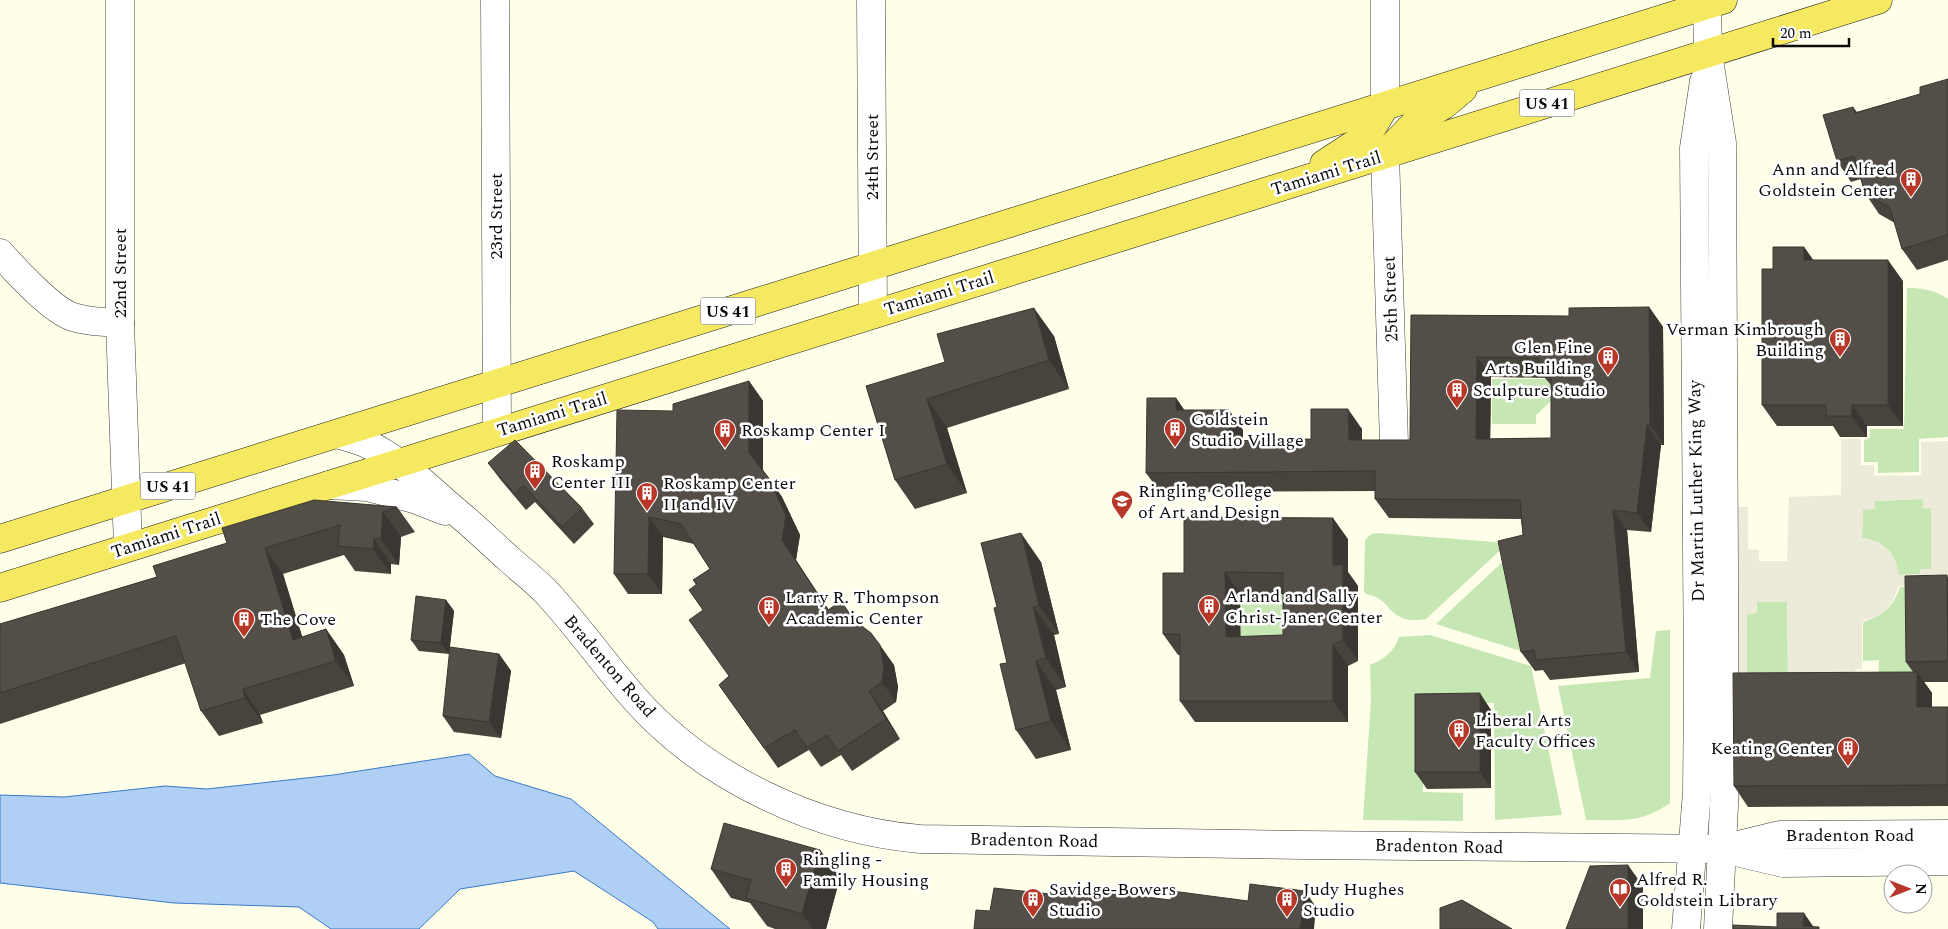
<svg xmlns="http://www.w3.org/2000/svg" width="1948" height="929" font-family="Spectral,serif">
<rect width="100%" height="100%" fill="#fffee9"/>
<g fill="#c6e7b4">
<path d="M1907,288c15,0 28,2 41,11v138l-29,2v33l-41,1v-11h-14v-22l6,-2v-9h34z"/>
<polygon points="1547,347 1582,348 1552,400 1536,415 1536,424 1492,424 1492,379 1545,379"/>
<path d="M1923,499l8,9v61h-10l-1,5 -21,1c-4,-18 -17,-35 -37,-37l1,-29 12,-8z"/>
<path d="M1378,533l130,10 -82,76c-7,1 -17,2 -24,-1 -16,-7 -14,-20 -36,-24l-2,-3 1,-51 6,-6z"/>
<polygon points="1511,554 1533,655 1436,624"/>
<path d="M1900,587h13l-1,116 -34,-13 1,-30 -16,1v-39c19,-6 31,-16 37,-35z"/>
<polygon points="1240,593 1298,594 1298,657 1241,658"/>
<polygon points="1757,602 1787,602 1788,679 1747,680 1747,614 1757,613"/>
<path d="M1670,630v173c-30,21 -49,17 -84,17l-28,-134 92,-8 6,-47z"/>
<path d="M1430,635l101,31 31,149 -67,5 -1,-117 -70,-1 -1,90 40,1v28l-100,-1 8,-120 -1,-35c14,-6 24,-13 29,-28z"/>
</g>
<path fill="#ecebda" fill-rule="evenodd" d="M1841,439h20v26h13v11l47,-1v-33l27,-1v149l-29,-4h-20l-6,14 -7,9 -11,8 -13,4v48l-7,1v15l-119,6 -6,-184h18v42l11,1v11h28l2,-64 52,-2zM1923,499v10l8,-1v61h-11v5l-21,1 -3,-13 -6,-11 -12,-9 -16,-4 1,-28 12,-1v-8zM1757,602h30l1,77h-41v-65l10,-1z"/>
<polygon fill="#afcff4" stroke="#3878c9" points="469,754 495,776 571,799 730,929 658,929 653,922 574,871 460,889 419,929 331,929 299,907 174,903 0,883 0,795 64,797 165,786 207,789 333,775"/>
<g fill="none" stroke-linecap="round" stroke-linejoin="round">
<g stroke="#3e3e3e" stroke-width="29">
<g id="minor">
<polyline points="120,0 120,323 128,547"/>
<polyline points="495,0 497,432"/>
<polyline points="871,0 873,314"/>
<polyline points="1385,0 1385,106"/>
<polyline points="1385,154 1394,443"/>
<path d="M0,253c15,17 53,58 73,64 15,5 32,5 47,6"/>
</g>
</g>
<g stroke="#3e3e3e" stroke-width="29">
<g id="tertiary">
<polyline points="1707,5 1708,53 1722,143 1725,785 1718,929"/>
<path d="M337,434c9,3 19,5 28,9 36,16 64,46 94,71 17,14 33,30 50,45 12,11 26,21 37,33 32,34 58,72 89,107 70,79 181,131 285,140l383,6 420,4 60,14 165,-2"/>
<polyline points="329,485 367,487 414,499 445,511"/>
<polyline points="1726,848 1779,835 1948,834"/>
<polyline points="1686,929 1697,792 1698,685 1694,148 1704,81"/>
</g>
</g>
<g stroke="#1c1c1c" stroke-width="29">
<g id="primary">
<polyline points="1387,152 1419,119 1444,105 1463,89"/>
<polyline points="1324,164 1367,136 1385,106"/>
<polyline points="0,539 1723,0"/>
<polyline points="0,588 1878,0"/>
</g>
</g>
<use href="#minor" stroke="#fff" stroke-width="28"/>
<use href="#tertiary" stroke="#fff" stroke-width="28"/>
<use href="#primary" stroke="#f6e962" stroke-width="28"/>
</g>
<g fill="#47433d" fill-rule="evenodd">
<polygon points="1948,79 1948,260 1917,270 1902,249 1895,223 1879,214 1865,193 1861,179 1851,182 1837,161 1853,107 1857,112 1920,94"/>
<polygon points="1804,247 1813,260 1903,281 1903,426 1867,426 1867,437 1840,437 1833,426 1777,426 1762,405"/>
<path d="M1649,307l14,20 1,118h-3l-10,87 -24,-2 12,142 -89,8 -7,-10 -8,1 -14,-19 2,-117 -2,-16 -132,-1 -14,-19v-8l-215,1 -14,-19 30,-75 8,12 59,20v11l68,-2 51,-10v11h48l1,-125 158,1zM1491,377l54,1 6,7v53l-61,1z"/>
<polygon points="1054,336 1069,389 947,428 967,493 915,509 895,480 866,386"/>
<polygon points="749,381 763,401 763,470 782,497 800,535 796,560 828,609 855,621 894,665 898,687 896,702 883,711 900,739 852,771 841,755 821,767 809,750 778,768 719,685 729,676 703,610 696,585 693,580 710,569 694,544 663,537 662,594 628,594 614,574 673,411"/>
<polygon points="488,463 582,508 594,524 574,544 535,502 526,510 500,479"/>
<polygon points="397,507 415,532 401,537 399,565 391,564 391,574 355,571 344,555 283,574 302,637 326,629 344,655 354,686 260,715 263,723 219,736 201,711 186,663 0,724 0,624 157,577 227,543"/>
<path d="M1348,539v33l10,14v75l-10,5v56h-153l-15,-21v-46h-2l-15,-21 21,-61zM1240,593l43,1v41l-43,2z"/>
<polygon points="1041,562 1059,634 1054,635 1066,687 1056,690 1071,750 1036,759 1016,730 1007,663 997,607"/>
<polygon points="1948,576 1948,682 1924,682 1932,693 1932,707 1948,707 1948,806 1748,807 1734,786 1913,672 1906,662"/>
<polygon points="446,600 454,611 449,654 419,651 411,640"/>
<polygon points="499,654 511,671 501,738 454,732 443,716"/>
<polygon points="1491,710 1491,788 1427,789 1415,772"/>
<polygon points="820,850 840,878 826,929 775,929 767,926 750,903 731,898 711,869"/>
</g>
<g fill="#3a3732">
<polygon points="1804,247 1819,268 1804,260"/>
<polygon points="1888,260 1903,281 1903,426 1888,405"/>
<polygon points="1649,307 1663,327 1664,445 1650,425"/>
<polygon points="1034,308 1054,336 1069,389 1049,360"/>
<polygon points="1477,357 1491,377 1490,459 1476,439"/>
<polygon points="749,381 763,401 763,473 749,453"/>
<polygon points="1176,398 1190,418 1176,410"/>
<polygon points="927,399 947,428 967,493 947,464"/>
<polygon points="1852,405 1867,426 1867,437 1852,416"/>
<polygon points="1348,409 1362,429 1362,460 1349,440"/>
<polygon points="1229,410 1243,430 1243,461 1229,441"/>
<polygon points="1647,425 1661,445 1651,532 1637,513"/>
<polygon points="768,477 782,497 800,535 796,560 842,630 828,610 782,540"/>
<polygon points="1613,510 1627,530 1639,672 1626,652"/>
<polygon points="383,512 401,537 399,565 381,539"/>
<polygon points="649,517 663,537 662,594 648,574"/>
<polygon points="1333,518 1348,539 1348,572 1358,586 1358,661 1343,640 1333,565"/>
<polygon points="1021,533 1041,562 1059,634 1039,605"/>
<polygon points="374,539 391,564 391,574 373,549"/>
<polygon points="265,548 283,574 311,665 293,640"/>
<polygon points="1225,572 1240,593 1241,658 1226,637"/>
<polygon points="446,600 454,611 449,654 441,643"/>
<polygon points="1033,607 1054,635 1066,687 1046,658"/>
<polygon points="326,629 344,655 354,686 336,661"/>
<polygon points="880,645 894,665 898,687 896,702 882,682"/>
<polygon points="1333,645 1348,666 1348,722 1333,701"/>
<polygon points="499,654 511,671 501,738 489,722"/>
<polygon points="1036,661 1056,690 1071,750 1051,721"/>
<polygon points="1917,672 1932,693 1932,728 1917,707"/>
<polygon points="243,689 260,715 263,723 245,698"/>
<polygon points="869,691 883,711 900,739 886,719"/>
<polygon points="1480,693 1491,710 1491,788 1480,772"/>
<polygon points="820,850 840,878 826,929 813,929 802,914"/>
<polygon points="1628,865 1643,886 1643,929 1628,929"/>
<polygon points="1305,891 1316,907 1314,929 1300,929"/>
<polygon points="1804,913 1815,929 1803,926"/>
</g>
<g fill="#534e47" stroke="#3a3732" fill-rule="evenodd">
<polygon points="1948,79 1948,235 1947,235 1902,249 1890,208 1865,193 1854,156 1837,161 1823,115 1853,107 1855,113 1920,94 1920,87"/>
<polygon points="1773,247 1804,247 1804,260 1888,260 1888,405 1852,405 1852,416 1826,416 1826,405 1762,405 1762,269 1773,269"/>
<path d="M1649,307l1,118h-3l-10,88 -24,-3 13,142 -90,8 -2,-10 -13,2 -23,-111 25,-6 -3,-35 -145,-1v-28l-229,2 1,-75h29v12h53v31l82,-2v-30h37l1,31h61l1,-125 158,1v-8zM1477,357l62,1v10h12v70l-75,1z"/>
<polygon points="1034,308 1049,360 927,399 947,464 895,480 866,386 945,362 937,334"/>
<polygon points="749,381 749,453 768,477 786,515 782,540 828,610 841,601 854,620 871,633 880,645 884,667 882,682 869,691 886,719 838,751 827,735 807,747 795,730 764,748 719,685 729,676 689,620 703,610 689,590 697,584 693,580 710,569 681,524 649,517 648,574 614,574 617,410 673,411 673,404"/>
<polygon points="515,440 582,508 562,527 523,485 515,494 488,463"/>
<polygon points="314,500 397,507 383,512 381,539 374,539 373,549 338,546 340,525 265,548 293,640 326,629 336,661 243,689 245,698 201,711 176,636 0,693 0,624 157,577 153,566 227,543 222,528"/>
<path d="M1184,517l149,1v47h10v75l-10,5v56h-153v-67h-17v-61h21zM1225,572l58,1v62l-57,2z"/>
<polygon points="1021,533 1039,605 1033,607 1046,658 1036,661 1051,721 1016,730 1000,664 1007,663 994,608 997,607 981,543"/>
<polygon points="1947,575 1948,661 1906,662 1905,576"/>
<polygon points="416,596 446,600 441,643 411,640"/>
<polygon points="450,647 499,654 489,722 443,716"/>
<polygon points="1917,672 1917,707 1948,707 1948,785 1734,786 1733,673"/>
<polygon points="1480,693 1480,772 1415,772 1415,694"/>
<polygon points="724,823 820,850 802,914 746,898 751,880 711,869"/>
<polygon points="1628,865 1628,929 1566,929 1590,866"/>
<polygon points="1250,884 1305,891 1300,929 974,929 976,910 990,911 994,888 1078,897 1079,889 1171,900 1172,891 1248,901"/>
<polygon points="1462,900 1512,929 1440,929 1440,908"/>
<polygon points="1777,913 1804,913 1803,926 1819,927 1819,929 1733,929 1733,925 1777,927"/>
</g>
<defs>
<g id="building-pin" transform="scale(1.125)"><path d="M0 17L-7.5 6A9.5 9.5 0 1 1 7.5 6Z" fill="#b63727" stroke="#fff"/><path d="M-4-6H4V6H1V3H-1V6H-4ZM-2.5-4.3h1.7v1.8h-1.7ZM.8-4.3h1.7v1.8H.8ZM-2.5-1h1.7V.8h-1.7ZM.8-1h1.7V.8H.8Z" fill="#fff"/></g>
<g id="university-pin" transform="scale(1.125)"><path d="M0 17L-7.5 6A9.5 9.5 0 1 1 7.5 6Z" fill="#b63727" stroke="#fff"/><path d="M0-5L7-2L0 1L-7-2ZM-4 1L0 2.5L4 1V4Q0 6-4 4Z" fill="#fff"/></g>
<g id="library-pin" transform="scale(1.125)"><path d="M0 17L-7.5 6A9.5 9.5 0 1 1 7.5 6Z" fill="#b63727" stroke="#fff"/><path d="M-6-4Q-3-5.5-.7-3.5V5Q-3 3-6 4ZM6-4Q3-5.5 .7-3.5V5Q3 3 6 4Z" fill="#fff"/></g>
</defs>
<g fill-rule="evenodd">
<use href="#building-pin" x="1911" y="179"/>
<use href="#building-pin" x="1840" y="339"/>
<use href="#building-pin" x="1608" y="357"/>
<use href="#building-pin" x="1457" y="390"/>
<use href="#building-pin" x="1175" y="429"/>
<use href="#building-pin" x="725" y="430"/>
<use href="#building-pin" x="535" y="471"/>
<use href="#building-pin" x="647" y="493"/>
<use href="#university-pin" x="1122" y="501"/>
<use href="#building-pin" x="1209" y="606"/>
<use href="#building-pin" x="769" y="607"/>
<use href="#building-pin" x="244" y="619"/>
<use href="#building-pin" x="1459" y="730"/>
<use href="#building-pin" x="1848" y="748"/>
<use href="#building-pin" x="786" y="869"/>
<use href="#library-pin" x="1620" y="889"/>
<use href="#building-pin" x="1033" y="899"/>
<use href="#building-pin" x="1287" y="899"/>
</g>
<g text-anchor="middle" stroke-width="5" stroke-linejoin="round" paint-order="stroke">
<g fill="#fff" stroke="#545454" stroke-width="1">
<rect x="1519.5" y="89.5" width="55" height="27" rx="4"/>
<rect x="700.5" y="297.5" width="55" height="27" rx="4"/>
<rect x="140.5" y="472.5" width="55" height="27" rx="4"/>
</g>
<g font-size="16" font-weight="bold" fill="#0b0b0b">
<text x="1547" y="109">US 41</text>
<text x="728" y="317">US 41</text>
<text x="168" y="492">US 41</text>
</g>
<g font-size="18" fill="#0b0b0b" stroke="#fff">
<text transform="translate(872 157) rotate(-90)" y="6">24th Street</text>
<text transform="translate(1326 173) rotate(-17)" y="6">Tamiami Trail</text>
<text transform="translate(496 216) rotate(-90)" y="6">23rd Street</text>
<text transform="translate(120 273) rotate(-90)" y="6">22nd Street</text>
<text transform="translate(939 293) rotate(-17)" y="6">Tamiami Trail</text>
<text transform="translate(1390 299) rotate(-92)" y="6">25th Street</text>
<text transform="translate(552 414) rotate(-17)" y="6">Tamiami Trail</text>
<text transform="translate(1696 491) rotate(-91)" y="6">Dr Martin Luther King Way</text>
<text transform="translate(166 535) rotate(-18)" y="6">Tamiami Trail</text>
<text transform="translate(610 666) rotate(49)" y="6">Bradenton Road</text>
<text x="1850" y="841">Bradenton Road</text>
<text transform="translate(1034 840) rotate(1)" y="6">Bradenton Road</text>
<text transform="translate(1439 846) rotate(1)" y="6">Bradenton Road</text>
</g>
<g font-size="18" fill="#0b0b0b" stroke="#fff" text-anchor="start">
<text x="1895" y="175" text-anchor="end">Ann and Alfred<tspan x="1895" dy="21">Goldstein Center</tspan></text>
<text x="1824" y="335" text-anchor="end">Verman Kimbrough<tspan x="1824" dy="21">Building</tspan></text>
<text x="1592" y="353" text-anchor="end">Glen Fine<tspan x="1592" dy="21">Arts Building</tspan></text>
<text x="1473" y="396">Sculpture Studio</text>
<text x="1191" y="425">Goldstein<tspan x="1191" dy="21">Studio Village</tspan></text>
<text x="741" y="436">Roskamp Center I</text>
<text x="551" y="467">Roskamp<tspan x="551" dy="21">Center III</tspan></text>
<text x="663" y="489">Roskamp Center<tspan x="663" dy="21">II and IV</tspan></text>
<text x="1138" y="497">Ringling College<tspan x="1138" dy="21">of Art and Design</tspan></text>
<text x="1225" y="602">Arland and Sally<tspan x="1225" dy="21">Christ-Janer Center</tspan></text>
<text x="785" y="603">Larry R. Thompson<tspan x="785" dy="21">Academic Center</tspan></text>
<text x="260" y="625">The Cove</text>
<text x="1475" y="726">Liberal Arts<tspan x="1475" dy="21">Faculty Offices</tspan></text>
<text x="1832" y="754" text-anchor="end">Keating Center</text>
<text x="802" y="865">Ringling -<tspan x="802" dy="21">Family Housing</tspan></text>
<text x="1636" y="885">Alfred R.<tspan x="1636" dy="21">Goldstein Library</tspan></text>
<text x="1049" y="895">Savidge-Bowers<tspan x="1049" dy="21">Studio</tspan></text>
<text x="1303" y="895">Judy Hughes<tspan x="1303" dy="21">Studio</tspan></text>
</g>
</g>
<g transform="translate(1908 889) rotate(90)"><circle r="24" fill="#ffffff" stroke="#9d9d9d"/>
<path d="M0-4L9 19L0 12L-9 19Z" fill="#b63727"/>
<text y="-8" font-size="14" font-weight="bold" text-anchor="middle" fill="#0b0b0b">N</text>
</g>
<path d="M1773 38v8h76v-8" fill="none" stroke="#0b0b0b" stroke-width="2.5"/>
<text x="1780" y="38" font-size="15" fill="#0b0b0b" stroke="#ffffff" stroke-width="4" paint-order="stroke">20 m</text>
</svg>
